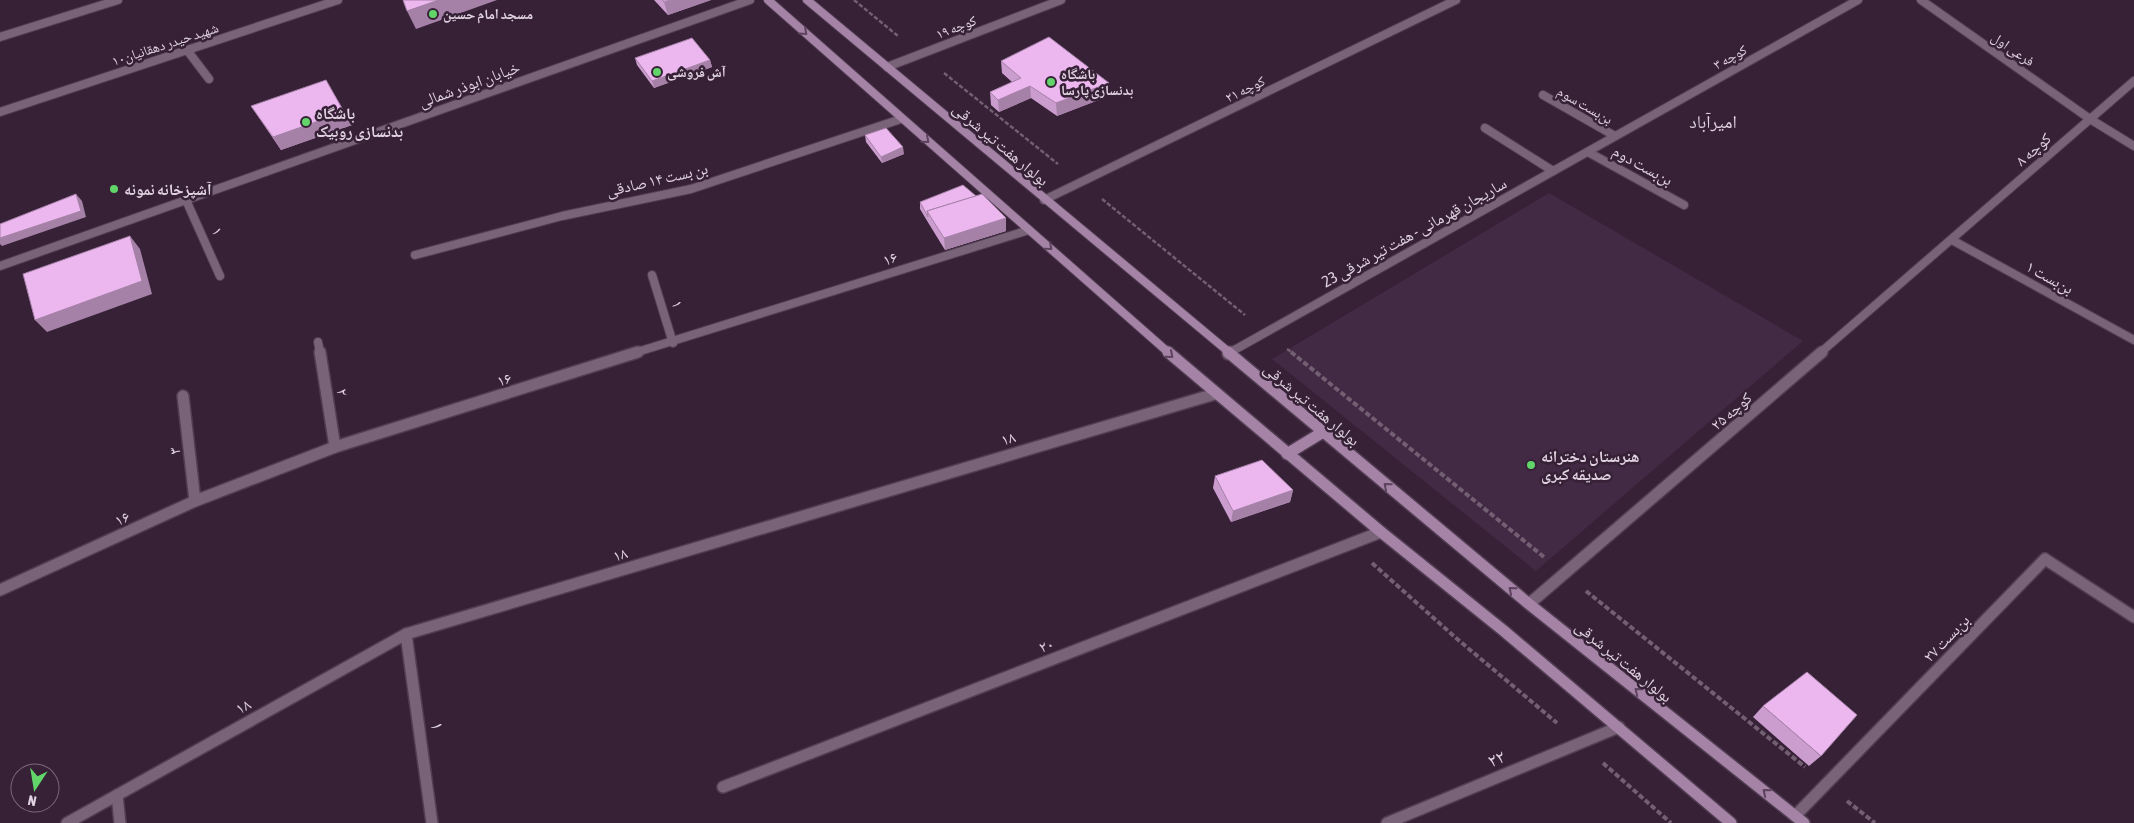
<svg xmlns="http://www.w3.org/2000/svg" width="2134" height="823" font-family="'Asap Condensed','Noto Naskh Arabic',sans-serif">
<rect width="100%" height="100%" fill="#362137"/>
<polygon fill="#422944" points="1549,193 1803,341 1536,571 1272,359"/>
<g fill="none" stroke-linecap="round" stroke-linejoin="round">
<g stroke="#513d52" stroke-width="10">
<g id="minor-far1">
<polyline points="1921,0 2090,119 2134,146"/>
<polyline points="0,37 118,0"/>
<polyline points="187,50 209,79"/>
<polyline points="887,67 1061,0"/>
<polyline points="1543,95 1615,136"/>
<polyline points="0,112 338,0"/>
<polyline points="1485,128 1553,171"/>
<polyline points="1588,152 1684,205"/>
<polyline points="186,200 220,276"/>
<polyline points="1044,200 1456,0"/>
<polyline points="1952,240 2134,340"/>
<polyline points="415,255 562,216 691,189 901,119"/>
<polyline points="652,275 673,343"/>
<polyline points="318,342 320,353"/>
<polyline points="634,353 1029,230"/>
<polyline points="1229,353 1858,0"/>
<polyline points="1820,353 2134,81"/>
</g>
</g>
<g stroke="#513d52" stroke-width="14">
<g id="minor">
<polyline points="320,352 335,447"/>
<polyline points="1228,354 1231,352"/>
<polyline points="183,396 195,501"/>
<polyline points="0,590 195,501 335,447 638,352"/>
<polyline points="1529,604 1822,352"/>
<polyline points="406,634 432,823"/>
<polyline points="723,787 1381,532"/>
<polyline points="117,795 120,823"/>
<polyline points="1795,816 2045,559 2134,617"/>
<polyline points="67,823 406,634 1215,394"/>
<polyline points="1387,823 1619,727"/>
</g>
</g>
<g stroke="#513d52" stroke-width="10">
<polyline id="tertiary" points="0,266 750,0"/>
</g>
<g stroke="#513d52" stroke-width="10">
<g id="secondary-far1">
<polyline points="768,0 1169,353"/>
<polyline points="807,0 1230,353"/>
</g>
</g>
<g stroke="#513d52" stroke-width="14">
<g id="secondary">
<polyline points="1168,352 1381,532 1504,631 1731,823"/>
<polyline points="1228,352 1529,604 1804,823"/>
<polyline points="1287,454 1323,432"/>
</g>
</g>
<g stroke="#725f72" stroke-width="2.5" stroke-dasharray="4.5 2" stroke-linecap="butt">
<polyline points="854,0 898,36"/>
<polyline points="944,73 1058,164"/>
<polyline points="1102,199 1245,315"/>
<polyline points="1287,349 1293,353"/>
</g>
<g stroke="#725f72" stroke-width="4" stroke-dasharray="5.5 2.5" stroke-linecap="butt">
<polyline points="1291,352 1544,557"/>
<polyline points="1372,563 1456,638 1557,723"/>
<polyline points="1586,591 1805,767"/>
<polyline points="1603,763 1671,823"/>
<polyline points="1847,801 1875,823"/>
</g>
<use href="#minor-far1" stroke="#796379" stroke-width="8"/>
<use href="#minor" stroke="#796379" stroke-width="11"/>
<use href="#tertiary" stroke="#796379" stroke-width="8"/>
<use href="#secondary-far1" stroke="#a583a7" stroke-width="8"/>
<use href="#secondary" stroke="#a583a7" stroke-width="11"/>
</g>
<g fill="#cb9dce">
<polygon points="654,0 711,0 668,15"/>
<polygon points="635,58 710,60 712,67 654,88 637,65"/>
<polygon points="1001,61 1109,96 1057,116 1031,98 999,112 991,105 990,92 1012,82 1002,73"/>
<polygon points="251,106 352,125 281,150"/>
<polygon points="865,135 904,154 882,163 866,142"/>
<polygon points="976,196 1006,218 1006,231 945,250 929,224 920,209 920,202"/>
<polygon points="1215,476 1293,490 1290,502 1231,522 1213,488"/>
<polygon points="1763,706 1821,756 1809,766 1753,717"/>
</g>
<g fill="#a580a7">
<polygon points="439,0 497,0 416,29 407,11"/>
<polygon points="671,0 711,0 668,15 664,2"/>
<polygon points="710,60 712,67 654,88 652,81"/>
<polygon points="326,80 352,125 281,150 273,137"/>
<polygon points="1109,83 1109,96 1057,116 1056,103"/>
<polygon points="1030,86 1031,98 999,112 998,100"/>
<polygon points="903,147 904,154 882,163 881,157"/>
<polygon points="76,194 82,201 86,217 2,246 0,244 0,238"/>
<polygon points="1006,218 1006,231 945,250 944,238"/>
<polygon points="130,236 140,249 152,294 47,332 35,320"/>
<polygon points="1293,490 1290,502 1231,522 1233,511"/>
</g>
<g fill="#ecb7ef" stroke="#a580a7">
<polygon points="403,0 439,0 407,11"/>
<polygon points="662,0 671,0 664,2"/>
<polygon points="1049,37 1109,83 1056,103 1030,86 998,100 990,92 1021,78 1001,61"/>
<polygon points="692,38 710,60 652,81 635,58"/>
<polygon points="326,80 344,112 273,137 251,106"/>
<polygon points="886,128 903,147 881,157 865,135"/>
<polygon points="963,185 976,196 927,211 928,217 920,202"/>
<polygon points="76,194 81,211 0,238 0,224"/>
<polygon points="982,194 1006,218 944,238 927,211"/>
<polygon points="130,236 142,281 35,320 23,274"/>
<polygon points="1262,460 1293,490 1233,511 1215,476"/>
<polygon points="1807,672 1857,715 1821,756 1763,706"/>
</g>
<defs><path id="oneway-chevron" d="M-2-3.5L2.5 0L-2 3.5" fill="none" stroke-width="1.6" stroke-linecap="round" stroke-linejoin="round" transform="scale(1.25)"/></defs>
<g stroke="#5d435e">
<use href="#oneway-chevron" transform="translate(804 32) rotate(42)"/>
<use href="#oneway-chevron" transform="translate(926 140) rotate(41)"/>
<use href="#oneway-chevron" transform="translate(1049 247) rotate(41)"/>
<use href="#oneway-chevron" transform="translate(1170 355) rotate(41)"/>
<use href="#oneway-chevron" transform="translate(1387 486) rotate(-140)"/>
<use href="#oneway-chevron" transform="translate(1512 590) rotate(-140)"/>
<use href="#oneway-chevron" transform="translate(1638 691) rotate(-141)"/>
<use href="#oneway-chevron" transform="translate(1766 792) rotate(-141)"/>
</g>
<g fill="#61d46a" stroke="#362137" stroke-width="2">
<circle cx="433" cy="14" r="5"/>
<circle cx="657" cy="72" r="5"/>
<circle cx="1051" cy="82" r="5"/>
<circle cx="306" cy="122" r="5"/>
<circle cx="114" cy="189" r="5"/>
<circle cx="1531" cy="465" r="5"/>
</g>
<g text-anchor="middle" stroke-width="5" stroke-linejoin="round" paint-order="stroke">
<g font-size="14" font-weight="bold" fill="#e0d2e0" stroke="#362137" text-anchor="start">
<text x="443" y="19">مسجد امام حسین</text>
<text x="667" y="77">آش فروشی</text>
<text x="1061" y="79">باشگاه<tspan x="1061" dy="16">بدنسازی پارسا</tspan></text>
</g>
<g font-size="14" fill="#e0d2e0" stroke="#362137">
<text transform="translate(956 27) rotate(-21)" y="5">کوچه ۱۹</text>
<text transform="translate(165 44) rotate(-18)" y="5">شهید حیدر دهقانیان۱۰</text>
<text transform="translate(2013 49) rotate(35)" y="5">فرعی اول</text>
<text transform="translate(1730 57) rotate(-29)" y="5">کوچه ۳</text>
<text transform="translate(1245 89) rotate(-26)" y="5">کوچه ۲۱</text>
<text transform="translate(1585 105) rotate(30)" y="5">بن‌بست سوم</text>
</g>
<g font-size="16" fill="#e0d2e0" stroke="#362137">
<text transform="translate(469 84) rotate(-20)" y="6">خیابان ابوذر شمالی</text>
<text transform="translate(1001 144) rotate(40)" y="6">بولوار هفت تیر شرقی</text>
<text transform="translate(2033 149) rotate(-41)" y="6">کوچه ۸</text>
<text transform="translate(1643 165) rotate(29)" y="6">بن‌بست دوم</text>
<text transform="translate(657 179) rotate(-13)" y="6">بن بست ۱۴ صادقی</text>
<text transform="translate(218 231) rotate(65)" y="6">۱</text>
<text transform="translate(1414 232) rotate(-29)" y="6">ساریجان قهرمانی - هفت تیر شرقی 23</text>
<text transform="translate(890 258) rotate(-18)" y="6">۱۶</text>
<text transform="translate(2050 277) rotate(29)" y="6">بن‌بست ۱</text>
<text transform="translate(678 304) rotate(73)" y="6">۱</text>
<text transform="translate(504 379) rotate(-17)" y="6">۱۶</text>
<text transform="translate(343 392) rotate(81)" y="6">۲</text>
<text transform="translate(1312 404) rotate(40)" y="6">بولوار هفت تیر شرقی</text>
<text transform="translate(1731 411) rotate(-41)" y="6">کوچه ۲۵</text>
<text transform="translate(1008 438) rotate(-17)" y="6">۱۸</text>
<text transform="translate(174 451) rotate(-97)" y="6">۳</text>
<text transform="translate(122 518) rotate(-24)" y="6">۱۶</text>
<text transform="translate(620 554) rotate(-17)" y="6">۱۸</text>
<text transform="translate(1946 638) rotate(-46)" y="6">بن‌بست ۲۷</text>
<text transform="translate(1046 645) rotate(-21)" y="6">۲۰</text>
<text transform="translate(1624 661) rotate(39)" y="6">بولوار هفت تیر شرقی</text>
<text transform="translate(243 706) rotate(-29)" y="6">۱۸</text>
</g>
<g font-size="16" font-weight="bold" fill="#e0d2e0" stroke="#362137" text-anchor="start">
<text x="316" y="119">باشگاه<tspan x="316" dy="18">بدنسازی روبیک</tspan></text>
<text x="124" y="195">آشپزخانه نمونه</text>
<text x="1541" y="462">هنرستان دخترانه<tspan x="1541" dy="18">صدیقه کبری</tspan></text>
</g>
<g font-size="18" fill="#e0d2e0" stroke="#362137">
<text x="1713" y="128">امیرآباد</text>
</g>
<g font-size="19" fill="#e0d2e0" stroke="#362137">
<text transform="translate(438 726) rotate(82)" y="7">۱</text>
<text transform="translate(1496 758) rotate(-23)" y="7">۲۲</text>
</g>
</g>
<g transform="translate(35 788) rotate(192)"><circle r="24" fill="#362137" stroke="#7a687b"/>
<path d="M0-4L9 19L0 12L-9 19Z" fill="#61d46a"/>
<text y="-8" font-size="14" font-weight="bold" text-anchor="middle" fill="#e0d2e0">N</text>
</g>
</svg>
